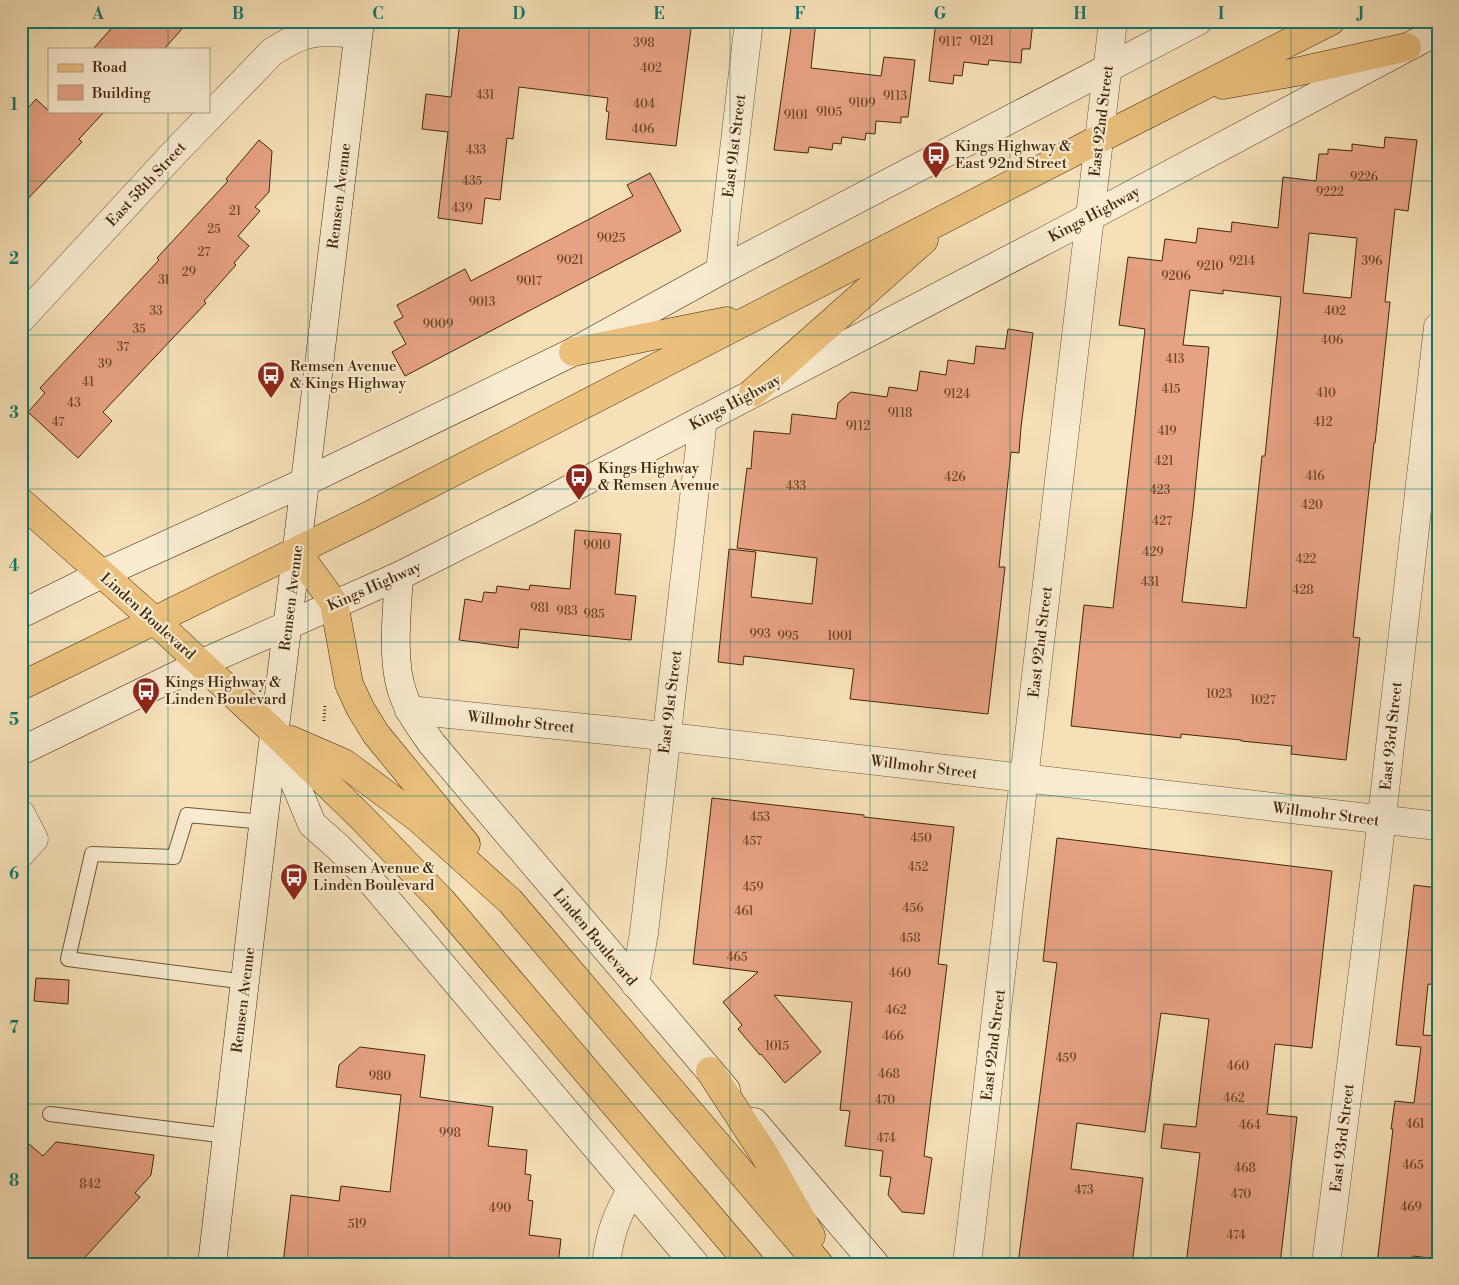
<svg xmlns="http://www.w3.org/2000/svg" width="1459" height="1285" font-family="'Libre Bodoni',serif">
<rect width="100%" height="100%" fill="#f5e0b7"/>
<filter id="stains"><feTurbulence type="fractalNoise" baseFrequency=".004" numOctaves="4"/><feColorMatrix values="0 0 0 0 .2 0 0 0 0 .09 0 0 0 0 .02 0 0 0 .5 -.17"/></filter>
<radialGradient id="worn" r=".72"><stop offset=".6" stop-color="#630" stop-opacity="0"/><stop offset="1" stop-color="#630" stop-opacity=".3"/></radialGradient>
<g fill="#e7a283" stroke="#42270b" fill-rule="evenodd">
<polygon points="118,21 189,21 164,49 93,49"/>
<polygon points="460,21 692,21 676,146 606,139 609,112 606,111 608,98 519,87 513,139 507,138 500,200 485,198 482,224 438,218 448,132 422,129 426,94 451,97"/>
<polygon points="792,21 816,21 811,68 881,76 884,57 915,60 908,117 901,117 901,123 876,121 875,134 866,133 865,140 842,137 841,144 833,143 832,150 809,147 808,153 774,150"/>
<polygon points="936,21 1033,21 1030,49 1022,49 1021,63 989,60 988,65 964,62 962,76 954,75 953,84 929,81"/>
<polygon points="36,99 49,111 105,111 79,139 82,142 21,206 21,116"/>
<path d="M1385,137l32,3 -9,71 -13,-2 -10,93h5l-15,141h-1l-21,194 7,1 -14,122 -55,-6 1,-8 -51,-5v-1l-60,-6v4l-110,-12 13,-121 29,3 32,-279 -26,-4 9,-68 34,4 3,-22 31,4 2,-15 33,4 1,-10 46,6 5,-51 33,4 3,-27h9v-5l24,2v-7l32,4zM1309,233l48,5 -6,60 -48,-5zM1190,290l33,4v-4l58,7 -16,159h-3l-16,152 -64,-6 11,-92 16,-163 -26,-2z"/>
<polygon points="259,140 272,151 269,192 255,207 260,211 238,236 249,246 234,263 236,265 204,301 206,303 103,412 112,421 78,458 28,412 45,393 40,388 159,260 157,258 228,181 226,179"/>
<polygon points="650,173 681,231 405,376 392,352 406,344 394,322 403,317 397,305 465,269 471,281 580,224 633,196 627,185"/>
<polygon points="1008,329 1033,333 1021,427 1019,453 1011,452 999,567 1005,567 988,714 850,699 854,669 744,656 743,665 718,662 729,549 756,552 751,597 812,604 817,558 737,548 747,468 751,469 754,431 790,434 792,414 836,419 838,403 851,392 887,397 889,387 917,391 920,371 946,375 948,360 974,364 976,346 1005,349"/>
<polygon points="575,530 621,534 615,594 636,596 631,640 520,629 518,648 459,640 465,599 482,602 484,592 496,593 497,586 529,590 530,585 570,589"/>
<polygon points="712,798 864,815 864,817 954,827 938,964 947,965 924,1156 932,1158 924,1214 902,1212 888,1195 891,1177 880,1176 883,1151 845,1146 850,1111 840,1110 852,1002 774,995 821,1052 785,1083 761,1054 760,1055 738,1029 742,1025 723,1002 758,972 693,964"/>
<polygon points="1057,838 1332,871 1312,1048 1275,1044 1267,1114 1297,1117 1280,1264 1186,1264 1200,1153 1161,1148 1164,1124 1196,1127 1209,1019 1161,1013 1145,1132 1077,1123 1071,1169 1143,1178 1132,1264 1018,1264 1057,963 1043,961"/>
<polygon points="1414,885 1438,888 1438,985 1428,984 1423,1035 1438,1036 1438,1259 1413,1256 1412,1264 1377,1264 1393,1129 1391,1129 1395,1101 1414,1103 1421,1047 1396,1045"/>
<polygon points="36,978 69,980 68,1004 34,1001"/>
<polygon points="360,1047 425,1055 420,1097 493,1107 488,1146 527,1150 525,1174 531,1175 528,1200 533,1201 529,1235 561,1239 558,1264 283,1264 291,1195 339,1201 341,1186 390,1192 401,1095 336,1087 339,1065"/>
<polygon points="21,1137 43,1156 56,1142 154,1155 151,1175 135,1193 140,1197 79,1264 21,1264"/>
</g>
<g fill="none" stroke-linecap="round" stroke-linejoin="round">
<g stroke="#6f5536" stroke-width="16">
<g id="lane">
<polyline points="246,982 68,959 92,854 174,857 187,815 264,822"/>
<polyline points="50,1114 227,1136"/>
</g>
</g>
<g stroke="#6f5536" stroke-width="29">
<g id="street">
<polyline points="720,271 749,21"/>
<path d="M21,319l154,-167 97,-100c33,-22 48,-22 86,-18"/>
<polyline points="409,710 635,733 1438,826"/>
<polyline points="21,814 34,839 21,853"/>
<polyline points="635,984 644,933 703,419"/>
<path d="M606,1264c4,-31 10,-47 25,-74"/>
<polyline points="967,1264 1113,21"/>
<polyline points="1326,1264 1377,860 1438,327"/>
</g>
</g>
<g stroke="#42270b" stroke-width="29">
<g id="secondary">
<path d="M399,576c-2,34 -8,86 4,118 6,19 18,34 29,50l294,346"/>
<polyline points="21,614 102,574 305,482 573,352 720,271 1198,21"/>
<polyline points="274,733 312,824 338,847 364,873 695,1264"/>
<polyline points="21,751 200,664 399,576 528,511 1052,237 1438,31"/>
<polyline points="754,1122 875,1264"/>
<polyline points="212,1264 265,809 309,449 360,21"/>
</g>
</g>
<g stroke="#42270b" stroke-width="29">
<g id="primary">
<polyline points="1223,85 1296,72 1407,47"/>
<polyline points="573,352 727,321"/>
<polyline points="753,392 924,240"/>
<polyline points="21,686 368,516 1099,139 1331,21"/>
</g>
</g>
<g stroke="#42270b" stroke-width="29">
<g id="highway">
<polyline points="21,502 154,620 274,732 362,818 442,901 750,1264"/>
<polyline points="297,552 334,603 349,684 360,708 376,734 466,844"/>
<polyline points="291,740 344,763 419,819 510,901 819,1264"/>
<polyline points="710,1071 764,1154 811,1236"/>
</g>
</g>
<polyline stroke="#42270b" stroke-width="3" stroke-dasharray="1 2.5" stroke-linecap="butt" points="324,721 325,704"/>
<use href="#lane" stroke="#f8ebd0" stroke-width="14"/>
<use href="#street" stroke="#f8ebd0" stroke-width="28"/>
<use href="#secondary" stroke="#f8ebd0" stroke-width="28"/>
<use href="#primary" stroke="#eac07c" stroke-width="28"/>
<use href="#highway" stroke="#eac07c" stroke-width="28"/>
</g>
<path fill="none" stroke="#0f766e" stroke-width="1" stroke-opacity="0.55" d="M168,21v28M308,21v1243M449,21v1243M589,21v1243M730,21v1243M870,21v1243M1010,21v1243M1151,21v1243M1291,21v1243M168,111v1153M21,181h1417M21,335h1417M21,489h1417M21,642h1417M21,796h1417M21,950h1417M21,1104h1417"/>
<defs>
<g id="bus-pin" transform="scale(1.4375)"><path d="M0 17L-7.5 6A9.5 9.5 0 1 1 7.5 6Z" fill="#8f2418" stroke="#f8ebd0"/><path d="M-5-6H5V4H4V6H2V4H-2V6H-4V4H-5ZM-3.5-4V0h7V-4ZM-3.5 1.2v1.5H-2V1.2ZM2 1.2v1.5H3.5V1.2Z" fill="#fff"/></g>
</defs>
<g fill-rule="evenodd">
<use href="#bus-pin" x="936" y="155"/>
<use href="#bus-pin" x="271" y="375"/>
<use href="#bus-pin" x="579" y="477"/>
<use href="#bus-pin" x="146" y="691"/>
<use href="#bus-pin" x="294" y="877"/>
</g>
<g text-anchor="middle" stroke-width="4.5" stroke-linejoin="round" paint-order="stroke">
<g font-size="12" fill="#6b4629">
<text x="982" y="45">9121</text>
<text x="950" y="46">9117</text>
<text x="644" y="47">398</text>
<text x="651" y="72">402</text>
<text x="485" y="99">431</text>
<text x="895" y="100">9113</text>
<text x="862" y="107">9109</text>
<text x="644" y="108">404</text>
<text x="829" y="116">9105</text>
<text x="796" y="119">9101</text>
<text x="643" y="133">406</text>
<text x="476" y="154">433</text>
<text x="1364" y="181">9226</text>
<text x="472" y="185">435</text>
<text x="1330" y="196">9222</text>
<text x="462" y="212">439</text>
<text x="235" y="215">21</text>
<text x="214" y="233">25</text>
<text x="611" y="242">9025</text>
<text x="204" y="256">27</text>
<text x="570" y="264">9021</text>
<text x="1242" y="265">9214</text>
<text x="1372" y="265">396</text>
<text x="1210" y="270">9210</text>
<text x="189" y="276">29</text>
<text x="1176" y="280">9206</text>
<text x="164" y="284">31</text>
<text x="529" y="285">9017</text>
<text x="482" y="306">9013</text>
<text x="156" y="315">33</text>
<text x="1335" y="315">402</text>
<text x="438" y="328">9009</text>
<text x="139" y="333">35</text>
<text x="1332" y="344">406</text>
<text x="123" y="351">37</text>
<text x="1175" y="363">413</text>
<text x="105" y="368">39</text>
<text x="88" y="386">41</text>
<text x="1171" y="393">415</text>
<text x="1326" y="397">410</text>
<text x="957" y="398">9124</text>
<text x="74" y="407">43</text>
<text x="900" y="417">9118</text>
<text x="58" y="426">47</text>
<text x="1323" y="426">412</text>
<text x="858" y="430">9112</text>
<text x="1167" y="435">419</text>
<text x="1164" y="465">421</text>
<text x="1315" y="480">416</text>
<text x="955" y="481">426</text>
<text x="796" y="490">433</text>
<text x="1160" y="494">423</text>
<text x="1312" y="509">420</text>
<text x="1162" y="525">427</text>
<text x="597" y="549">9010</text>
<text x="1153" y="556">429</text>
<text x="1306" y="563">422</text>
<text x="1150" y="586">431</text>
<text x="1303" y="594">428</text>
<text x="540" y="612">981</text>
<text x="567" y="615">983</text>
<text x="594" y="618">985</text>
<text x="760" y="638">993</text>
<text x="788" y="640">995</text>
<text x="840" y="640">1001</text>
<text x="1219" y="698">1023</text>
<text x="1263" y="704">1027</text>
<text x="760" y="821">453</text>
<text x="921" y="842">450</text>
<text x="752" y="845">457</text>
<text x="918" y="871">452</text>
<text x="753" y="891">459</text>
<text x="913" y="912">456</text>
<text x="744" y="915">461</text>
<text x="910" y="942">458</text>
<text x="737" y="961">465</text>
<text x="900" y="977">460</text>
<text x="896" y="1014">462</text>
<text x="893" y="1040">466</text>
<text x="777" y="1050">1015</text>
<text x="1066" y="1062">459</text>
<text x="1238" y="1070">460</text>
<text x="889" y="1078">468</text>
<text x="380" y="1080">980</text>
<text x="1234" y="1102">462</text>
<text x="885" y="1104">470</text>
<text x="1415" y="1128">461</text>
<text x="1250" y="1129">464</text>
<text x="450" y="1137">998</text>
<text x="886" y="1142">474</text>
<text x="1413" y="1169">465</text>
<text x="1245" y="1172">468</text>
<text x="90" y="1188">842</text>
<text x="1084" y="1194">473</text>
<text x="1241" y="1198">470</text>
<text x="1411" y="1211">469</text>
<text x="500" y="1212">490</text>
<text x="357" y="1228">519</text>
<text x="1236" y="1239">474</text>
</g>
<g font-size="15" fill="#42270b" stroke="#f8ebd0">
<text transform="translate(1101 121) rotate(-83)" y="5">East 92nd Street</text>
<text transform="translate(734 146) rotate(-83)" y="5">East 91st Street</text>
<text transform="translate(146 184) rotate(-47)" y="5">East 58th Street</text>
<text transform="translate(339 196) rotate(-83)" y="5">Remsen Avenue</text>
<text transform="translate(1094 214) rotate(-28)" y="5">Kings Highway</text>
<text transform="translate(735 402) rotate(-28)" y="5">Kings Highway</text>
<text transform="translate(374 586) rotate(-24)" y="5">Kings Highway</text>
<text transform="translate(291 598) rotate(-83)" y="5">Remsen Avenue</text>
<text transform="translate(148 616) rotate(42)" y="5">Linden Boulevard</text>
<text transform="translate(1040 642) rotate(-83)" y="5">East 92nd Street</text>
<text transform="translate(670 702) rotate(-83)" y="5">East 91st Street</text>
<text transform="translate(521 722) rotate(6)" y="5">Willmohr Street</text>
<text transform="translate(1391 736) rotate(-84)" y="5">East 93rd Street</text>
<text transform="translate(924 767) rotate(7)" y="5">Willmohr Street</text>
<text transform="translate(1326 814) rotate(7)" y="5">Willmohr Street</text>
<text transform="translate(595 937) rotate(50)" y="5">Linden Boulevard</text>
<text transform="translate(243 1000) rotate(-83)" y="5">Remsen Avenue</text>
<text transform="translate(993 1045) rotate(-83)" y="5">East 92nd Street</text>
<text transform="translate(1342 1138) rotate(-83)" y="5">East 93rd Street</text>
</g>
<g font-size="15" fill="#42270b" stroke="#f8ebd0" text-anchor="start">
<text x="955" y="151">Kings Highway &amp;<tspan x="955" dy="17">East 92nd Street</tspan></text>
<text x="290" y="371">Remsen Avenue<tspan x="290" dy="17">&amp; Kings Highway</tspan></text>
<text x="598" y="473">Kings Highway<tspan x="598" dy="17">&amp; Remsen Avenue</tspan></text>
<text x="165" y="687">Kings Highway &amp;<tspan x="165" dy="17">Linden Boulevard</tspan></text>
<text x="313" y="873">Remsen Avenue &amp;<tspan x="313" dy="17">Linden Boulevard</tspan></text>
</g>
</g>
<rect width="1459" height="1285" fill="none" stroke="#f5e0b7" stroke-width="55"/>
<rect x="48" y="48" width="162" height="65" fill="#f8ebd0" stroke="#af9d81"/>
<rect x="58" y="64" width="25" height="8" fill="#eac07c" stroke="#af9d81"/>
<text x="92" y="72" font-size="15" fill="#42270b">Road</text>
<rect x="58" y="85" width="25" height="15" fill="#e7a283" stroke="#af9d81"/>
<text x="92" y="98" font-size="15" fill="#42270b">Building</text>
<rect x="28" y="28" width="1404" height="1230" fill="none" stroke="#0f766e" stroke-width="2"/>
<g font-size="16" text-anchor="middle" font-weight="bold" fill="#0f766e">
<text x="98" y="19">A</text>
<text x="238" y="19">B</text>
<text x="378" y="19">C</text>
<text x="519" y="19">D</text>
<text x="659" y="19">E</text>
<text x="800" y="19">F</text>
<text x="940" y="19">G</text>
<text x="1080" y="19">H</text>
<text x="1221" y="19">I</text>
<text x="1361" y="19">J</text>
<text x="14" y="110">1</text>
<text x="14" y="264">2</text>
<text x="14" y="418">3</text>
<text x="14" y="571">4</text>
<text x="14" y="725">5</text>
<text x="14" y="879">6</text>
<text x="14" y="1033">7</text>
<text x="14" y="1186">8</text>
</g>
<rect width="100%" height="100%" filter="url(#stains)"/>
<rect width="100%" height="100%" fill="url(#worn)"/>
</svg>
